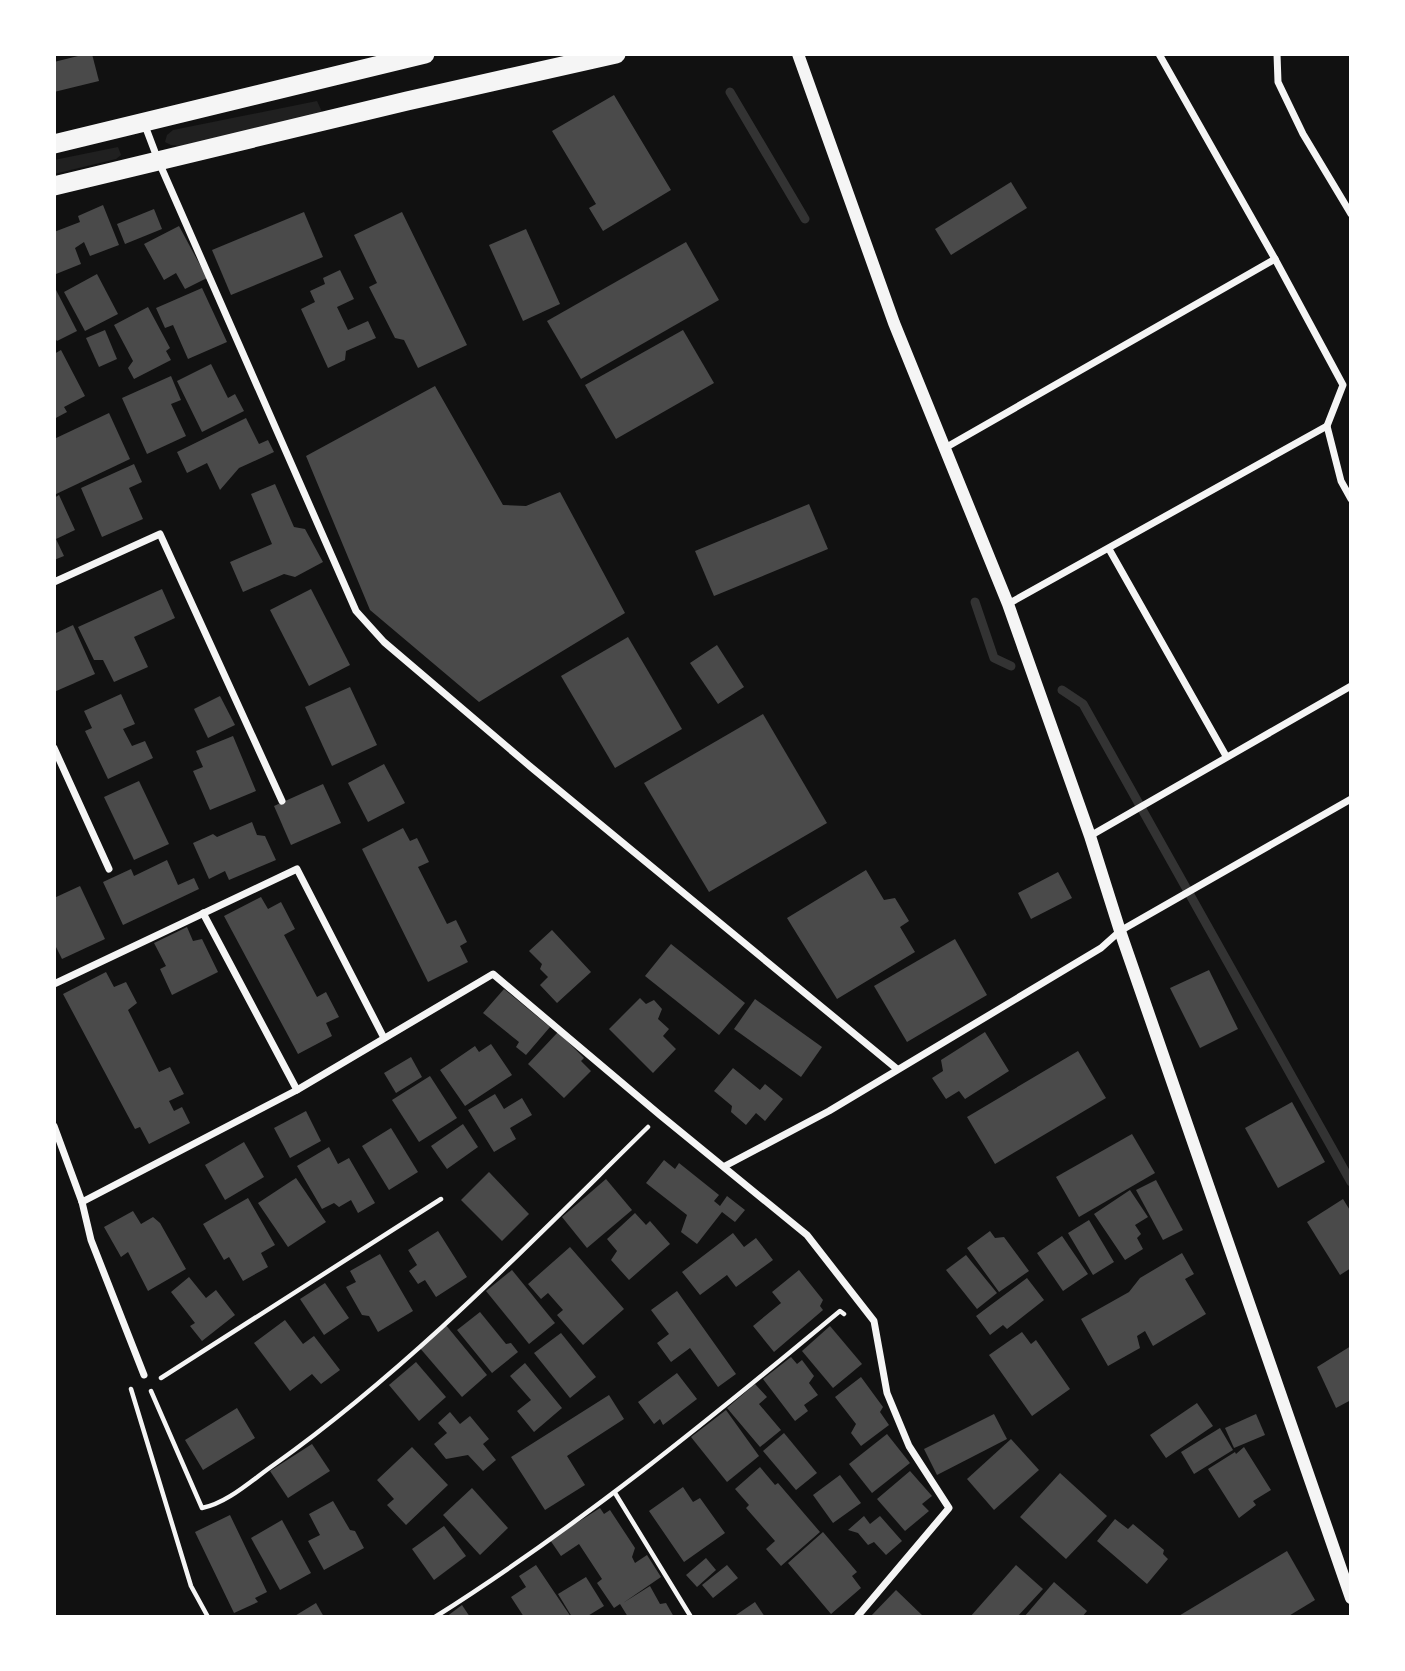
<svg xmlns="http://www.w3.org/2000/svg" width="1405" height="1671" font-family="Karla,sans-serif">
<rect width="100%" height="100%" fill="#111"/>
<g fill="#202020">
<polygon points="317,101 323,114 180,146 171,145 165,142 167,135 173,130"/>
<polygon points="118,147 121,155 116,159 54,174 54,160"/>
</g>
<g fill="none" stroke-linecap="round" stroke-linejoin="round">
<g stroke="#333" stroke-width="9">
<polyline points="730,92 805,219"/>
<polyline points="975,602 994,658 1011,666"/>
<polyline points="1062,690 1083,704 1351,1182"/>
</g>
</g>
<g fill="#4a4a4a">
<polygon points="86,54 92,54 99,81 54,92 54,62"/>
<polygon points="614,95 671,190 603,231 589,208 596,204 552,131"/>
<polygon points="1011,182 1027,208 951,255 935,229"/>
<polygon points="103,205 119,245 90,256 84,242 75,248 81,264 56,274 54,232 80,222 78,216"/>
<polygon points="154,209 162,229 125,244 117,224"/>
<polygon points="304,212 323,257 231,295 212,250"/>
<polygon points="402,212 467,345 418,368 404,340 395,338 369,287 377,283 354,235"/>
<polygon points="179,226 207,278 185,289 176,273 164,280 144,244"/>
<polygon points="526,229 560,304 523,321 489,245"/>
<polygon points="686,242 719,300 581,379 547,321"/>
<polygon points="340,270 354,299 337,307 348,330 368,321 376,338 346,351 345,360 328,368 301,309 315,302 310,291 325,284 323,278"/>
<polygon points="97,274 118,314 85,331 64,292"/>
<polygon points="54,286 77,331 57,341 54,337"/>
<polygon points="202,288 227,342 188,359 173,325 165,328 156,308"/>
<polygon points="148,307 170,348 166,351 171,360 134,379 128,368 133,361 114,325"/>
<polygon points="105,330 117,359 99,367 86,338"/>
<polygon points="683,330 714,383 616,439 585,385"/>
<polygon points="61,350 85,396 64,407 67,412 54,419 54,354"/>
<polygon points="211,364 228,398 235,394 244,411 202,432 177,381"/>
<polygon points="171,376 181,400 171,404 186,436 147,454 122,398"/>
<polygon points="435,386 503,505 526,506 560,492 625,613 479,702 370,610 306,456"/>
<polygon points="109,413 130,459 54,495 54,439"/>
<polygon points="246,418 259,444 268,440 274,452 239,468 220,490 207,463 187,473 177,452"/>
<polygon points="134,464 142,482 129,488 143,519 102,537 81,488"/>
<polygon points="275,484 294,527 305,529 323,562 295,577 284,574 243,592 230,562 272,544 251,494"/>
<polygon points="59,495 75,530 56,539 64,556 54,560 54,498"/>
<polygon points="809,504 828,549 714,596 695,551"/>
<polygon points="162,589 175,618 134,637 148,667 114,682 103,660 94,660 78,627"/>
<polygon points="311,589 350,665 309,686 270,610"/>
<polygon points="73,625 95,674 54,692 54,634"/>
<polygon points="628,637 682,729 615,768 561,676"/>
<polygon points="717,645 744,687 718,704 690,663"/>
<polygon points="350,687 377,745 332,766 305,707"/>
<polygon points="121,694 135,724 123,729 132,746 145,741 153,758 108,779 85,731 92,728 84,711"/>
<polygon points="220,696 235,725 208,738 194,709"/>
<polygon points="763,714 827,823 709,892 644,783"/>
<polygon points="233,736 256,791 210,810 193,771 203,767 196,751"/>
<polygon points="384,764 405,803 368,822 348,783"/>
<polygon points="139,781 169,844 134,860 104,797"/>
<polygon points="323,784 341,823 291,845 274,806"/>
<polygon points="252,822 257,835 265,836 276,860 229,880 225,871 209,879 193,843 213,834 217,837"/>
<polygon points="403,828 410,841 417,838 429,862 418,867 447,924 456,920 467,942 460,946 468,962 428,982 362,849"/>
<polygon points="167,860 178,885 194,878 199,889 123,925 103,882 131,869 134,876"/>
<polygon points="866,870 884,900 895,898 909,921 900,927 915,952 837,999 787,918"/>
<polygon points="1058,872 1072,898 1031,919 1018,893"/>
<polygon points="80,886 105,939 62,959 54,943 54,898"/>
<polygon points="261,897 268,909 281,902 295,929 284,935 317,997 326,992 339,1017 326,1023 332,1036 298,1054 224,916"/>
<polygon points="187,927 193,941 202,939 218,972 172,995 160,969 166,966 154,943"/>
<polygon points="552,930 591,972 557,1003 540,985 548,977 540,969 542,964 529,951"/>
<polygon points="955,939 987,995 907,1042 874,986"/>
<polygon points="671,944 745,1003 719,1035 645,976"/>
<polygon points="1209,970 1238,1029 1200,1048 1170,988"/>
<polygon points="106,972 114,987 126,982 137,1003 128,1010 159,1072 170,1067 184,1094 169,1101 174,1111 182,1107 190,1123 149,1144 140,1127 135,1129 63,994"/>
<polygon points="504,989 550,1027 526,1055 516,1047 519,1042 483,1013"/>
<polygon points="640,998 646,1004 654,1000 662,1009 658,1019 669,1029 663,1036 676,1049 653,1073 609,1029"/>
<polygon points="755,999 822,1047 801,1077 734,1029"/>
<polygon points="558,1032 584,1058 581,1061 591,1071 564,1098 528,1064"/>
<polygon points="985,1032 1009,1071 965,1099 959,1091 946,1099 932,1078 943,1071 941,1060"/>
<polygon points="491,1044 512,1075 465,1106 440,1070 475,1046 479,1052"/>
<polygon points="1078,1051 1106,1098 995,1164 967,1117"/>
<polygon points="411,1057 422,1077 396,1093 384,1073"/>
<polygon points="733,1068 760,1090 765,1084 783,1099 765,1121 756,1113 746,1125 731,1112 732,1106 714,1091"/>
<polygon points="430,1076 457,1118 419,1142 392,1100"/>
<polygon points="495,1094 504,1109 522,1098 532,1115 510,1128 516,1139 494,1152 468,1110"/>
<polygon points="1292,1102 1325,1162 1278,1188 1245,1128"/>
<polygon points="306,1111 321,1141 290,1158 274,1128"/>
<polygon points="463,1124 478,1147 447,1169 431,1146"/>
<polygon points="391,1128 418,1172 389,1190 362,1146"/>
<polygon points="1132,1134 1155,1173 1079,1217 1056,1177"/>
<polygon points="244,1142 264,1177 225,1200 205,1165"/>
<polygon points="329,1147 338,1164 349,1158 375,1203 358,1213 351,1200 339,1207 334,1203 322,1209 297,1166"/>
<polygon points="664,1160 675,1169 679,1163 719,1195 714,1201 720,1206 727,1196 745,1210 735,1222 722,1212 697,1244 681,1232 687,1215 646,1183"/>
<polygon points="489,1172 529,1214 502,1241 461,1200"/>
<polygon points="296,1178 326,1222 288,1247 258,1203"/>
<polygon points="606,1179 632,1210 587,1248 562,1217"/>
<polygon points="1156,1180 1183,1230 1163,1240 1136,1190"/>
<polygon points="1130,1190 1148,1217 1135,1225 1141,1234 1137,1238 1143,1249 1125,1260 1094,1214"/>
<polygon points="248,1198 275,1245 261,1253 268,1267 243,1281 229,1257 224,1260 203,1224"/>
<polygon points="1343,1199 1351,1212 1351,1268 1340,1275 1307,1222"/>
<polygon points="133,1211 141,1224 153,1217 160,1223 186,1269 148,1291 128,1252 121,1257 104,1227"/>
<polygon points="635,1213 646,1225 650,1221 670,1244 629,1280 611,1260 617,1251 607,1239"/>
<polygon points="1089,1220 1114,1262 1093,1275 1068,1233"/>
<polygon points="438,1231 467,1277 436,1297 425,1280 418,1284 409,1271 417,1265 408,1250"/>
<polygon points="990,1231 995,1238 1004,1237 1029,1271 999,1292 967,1248"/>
<polygon points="733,1233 744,1247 756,1238 773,1260 736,1287 727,1275 700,1295 682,1272"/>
<polygon points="1062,1236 1088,1274 1063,1291 1037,1253"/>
<polygon points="570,1247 624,1309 583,1345 557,1315 563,1310 548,1293 541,1299 528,1284"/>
<polygon points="1182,1253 1194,1274 1185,1279 1206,1314 1153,1346 1145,1331 1137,1336 1140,1348 1108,1366 1081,1319 1129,1292 1140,1278"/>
<polygon points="380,1254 413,1311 378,1332 369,1316 362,1315 346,1287 356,1282 350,1271"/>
<polygon points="966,1255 997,1293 977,1309 946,1270"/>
<polygon points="512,1270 555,1323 529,1344 486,1291"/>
<polygon points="799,1270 823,1300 820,1306 823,1310 774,1352 753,1326 781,1303 772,1292"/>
<polygon points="189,1277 206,1298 216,1290 235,1315 202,1341 190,1326 195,1323 171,1292"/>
<polygon points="1027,1278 1044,1300 1007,1329 1003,1325 990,1335 976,1316"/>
<polygon points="325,1283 349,1318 324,1335 300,1299"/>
<polygon points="677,1291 736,1374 718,1387 690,1348 671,1362 657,1343 669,1334 651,1310"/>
<polygon points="480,1312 506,1344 511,1343 518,1352 492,1373 457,1330"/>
<polygon points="285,1320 303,1344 314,1336 340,1370 321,1384 312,1374 290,1391 254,1343"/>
<polygon points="445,1324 487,1375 462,1397 419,1347"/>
<polygon points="830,1326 862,1364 833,1388 802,1351"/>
<polygon points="1022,1332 1031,1344 1036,1340 1070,1389 1032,1416 989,1355"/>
<polygon points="561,1333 596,1377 570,1398 534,1353"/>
<polygon points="1351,1346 1351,1400 1336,1408 1317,1367"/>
<polygon points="791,1357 797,1364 802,1360 814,1376 809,1383 818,1395 804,1405 808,1411 795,1421 763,1379"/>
<polygon points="416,1362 446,1397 419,1421 389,1385"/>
<polygon points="525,1363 562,1408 534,1432 517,1411 531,1400 510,1376"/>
<polygon points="677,1373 697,1399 663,1425 660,1419 654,1424 638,1402"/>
<polygon points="861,1377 883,1407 880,1412 889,1425 861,1446 851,1433 856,1424 835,1397"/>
<polygon points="755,1384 767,1397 759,1404 781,1430 760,1447 727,1408"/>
<polygon points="609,1395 624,1419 567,1456 585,1485 545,1510 511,1457"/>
<polygon points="1197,1403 1213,1426 1166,1458 1150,1435"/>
<polygon points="237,1408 255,1438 203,1470 185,1440"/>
<polygon points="726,1410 759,1456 727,1482 691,1437"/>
<polygon points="450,1412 460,1424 470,1416 489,1439 483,1444 496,1460 483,1471 468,1455 446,1459 434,1444 447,1433 438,1423"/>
<polygon points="994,1414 1007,1439 937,1475 924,1449"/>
<polygon points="1256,1414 1265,1435 1234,1448 1225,1428"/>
<polygon points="1220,1428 1233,1450 1194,1474 1181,1452"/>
<polygon points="784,1433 817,1473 796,1490 763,1451"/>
<polygon points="887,1434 910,1463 872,1493 849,1464"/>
<polygon points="1011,1439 1039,1470 994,1510 967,1479"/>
<polygon points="312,1444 330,1471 288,1498 270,1471"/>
<polygon points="412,1447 448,1485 406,1525 387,1505 394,1499 377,1480"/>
<polygon points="1244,1447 1271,1490 1253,1501 1256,1505 1239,1518 1208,1469 1235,1452 1236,1454"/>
<polygon points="760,1467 775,1485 778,1483 820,1532 781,1566 766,1549 775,1541 746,1508 749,1505 735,1489"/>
<polygon points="910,1471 932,1496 922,1504 929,1511 905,1531 877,1499"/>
<polygon points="1060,1473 1107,1516 1066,1559 1020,1517"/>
<polygon points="840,1475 861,1503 833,1523 813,1495"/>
<polygon points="683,1487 693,1502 700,1498 725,1533 684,1562 649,1511"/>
<polygon points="472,1488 508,1528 480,1555 443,1515"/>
<polygon points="333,1501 350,1530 355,1531 364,1548 324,1570 308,1541 320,1535 309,1514"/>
<polygon points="600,1508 604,1514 610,1510 635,1548 632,1557 635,1563 647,1555 661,1577 623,1603 650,1586 660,1604 666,1603 674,1617 628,1617 620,1604 614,1608 597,1583 602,1579 579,1544 561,1556 550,1540"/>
<polygon points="230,1515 267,1592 255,1598 258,1602 234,1613 195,1532"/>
<polygon points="864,1516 870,1524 880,1516 902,1541 886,1555 874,1542 868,1545 858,1533 848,1530"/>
<polygon points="1115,1519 1128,1529 1133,1524 1164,1550 1163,1554 1168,1559 1147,1584 1097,1541"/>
<polygon points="282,1520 311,1573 280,1590 251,1538"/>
<polygon points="444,1526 466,1556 434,1580 412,1549"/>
<polygon points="823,1532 857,1572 852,1576 861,1588 831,1614 788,1563"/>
<polygon points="1287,1551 1315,1600 1287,1617 1177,1617"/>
<polygon points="706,1558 716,1570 697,1587 686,1575"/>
<polygon points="536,1565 571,1617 524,1617 511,1597 526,1587 519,1576"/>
<polygon points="727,1565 738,1578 713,1598 702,1585"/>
<polygon points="1016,1565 1043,1589 1017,1617 970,1617"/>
<polygon points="586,1577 604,1606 586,1617 572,1617 558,1594"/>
<polygon points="1054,1582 1087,1611 1082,1617 1024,1617"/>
<polygon points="896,1590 924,1617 870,1617"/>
<polygon points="755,1602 765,1617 733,1617"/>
<polygon points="316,1603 324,1617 293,1617"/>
<polygon points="462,1605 470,1617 446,1617"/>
</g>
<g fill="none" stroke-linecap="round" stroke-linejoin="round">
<g stroke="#f5f5f5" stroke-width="4.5">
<polyline points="161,1378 441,1199"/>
<polyline points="131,1389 191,1586 208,1617"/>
<path d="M151,1391l51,117c26,-5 51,-29 73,-44 136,-97 254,-220 373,-337"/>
<polyline points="615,1493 691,1617"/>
<path d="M435,1617c144,-91 275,-198 405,-306l4,3"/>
</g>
<g stroke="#f5f5f5" stroke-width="7">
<polyline points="1159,54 1275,259 1343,385 1327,426 1341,481 1351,499"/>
<polyline points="1277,54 1278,82 1303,134 1351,214"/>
<polyline points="144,123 158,160 356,611 384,642 532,768 897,1069"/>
<polyline points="945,448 1275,259"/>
<polyline points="1109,549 1226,756"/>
<polyline points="54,582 160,534 282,801"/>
<polyline points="1008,604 1327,426"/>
<polyline points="54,748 109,869"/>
<polyline points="1090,836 1351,686"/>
<polyline points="203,913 297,1090"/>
<polyline points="54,984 297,869 384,1038"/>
<polyline points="54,1126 82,1202 91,1240 144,1375"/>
<polyline points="725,1166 829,1111 1101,948 1120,931 1351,799"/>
<polyline points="82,1202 297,1090 493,974 660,1115 807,1235 874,1321 887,1393 909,1446 949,1508 857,1617"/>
</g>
<polyline stroke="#f5f5f5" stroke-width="12" points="798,54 894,323 1008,604 1090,836 1120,931 1351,1598"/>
<g stroke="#f5f5f5" stroke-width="19">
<polyline points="54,144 425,54"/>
<polyline points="54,186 407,101 616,54"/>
</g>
</g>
<rect width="1405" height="1671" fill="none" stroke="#ffffff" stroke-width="112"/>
</svg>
